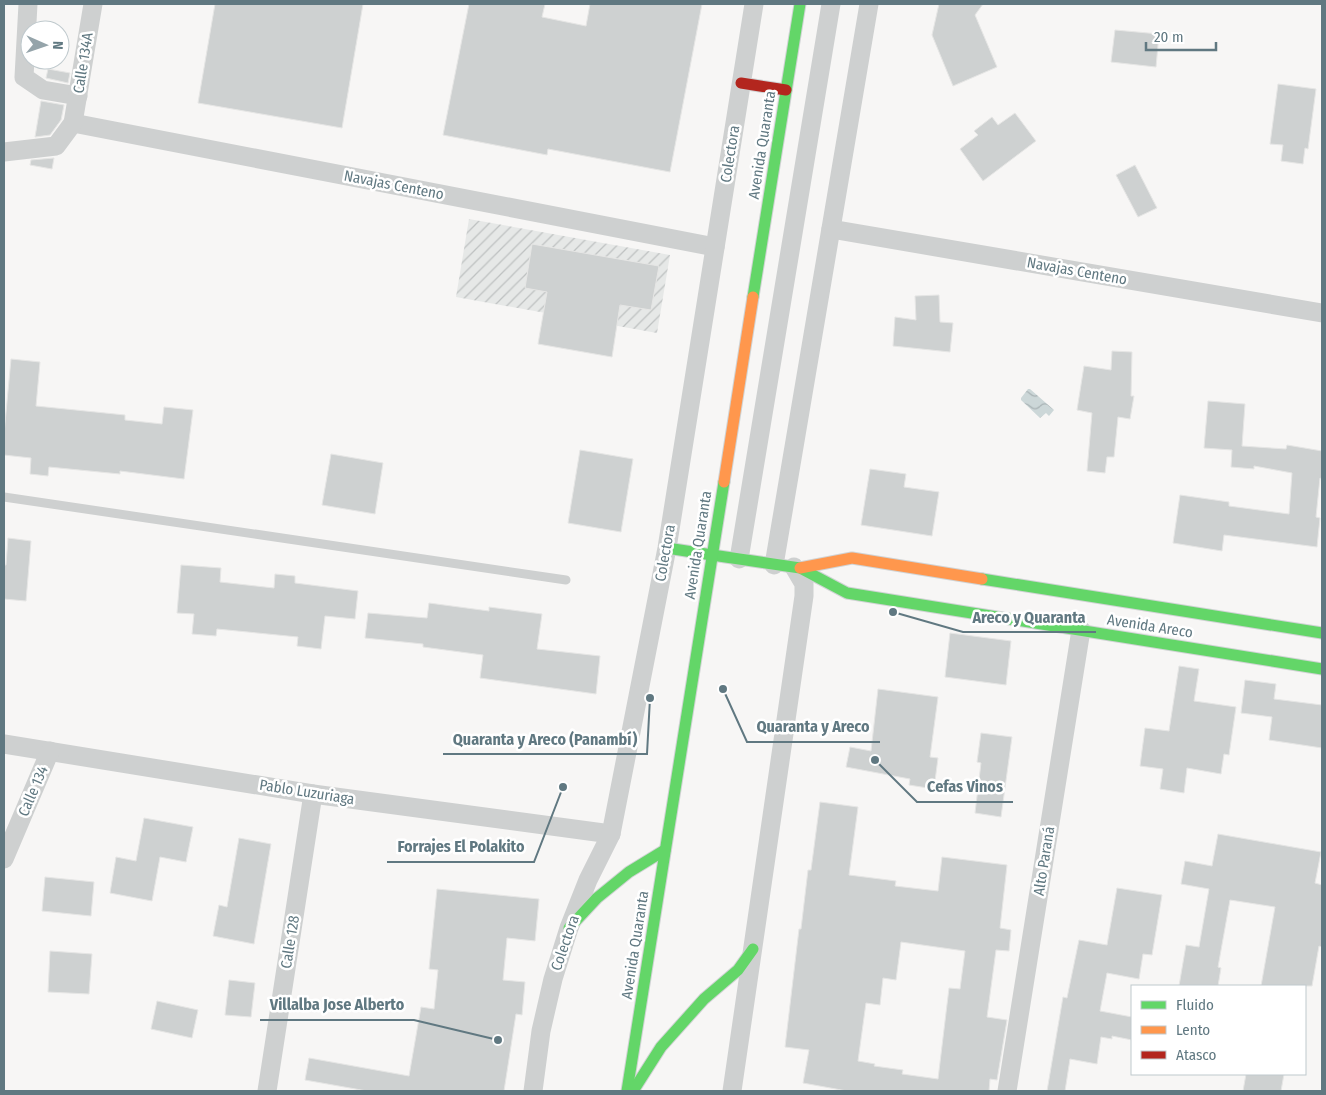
<svg xmlns="http://www.w3.org/2000/svg" width="1326" height="1095" font-family="'Fira Sans Condensed',sans-serif">
<defs>
<pattern id="industrial-furrows" width="10" height="10" patternUnits="userSpaceOnUse" patternTransform="scale(1.25)"><rect width="10" height="10" fill="#e6e8e7"/><path d="M-1 1l2-2M0 10L10 0M9 11l2-2" fill="none" stroke="#bec1c1"/></pattern>
<pattern id="water-waves" width="16" height="10" patternUnits="userSpaceOnUse" patternTransform="scale(1.25)"><rect width="16" height="10" fill="#ccd7d8"/><path d="M0 5q4-4 8 0t8 0" fill="none" stroke="#a9b3b5"/></pattern>
</defs>
<rect width="100%" height="100%" fill="#f7f6f5"/>
<polygon fill="url(#industrial-furrows)" points="469,219 670,255 657,333 456,297"/>
<polygon fill="url(#water-waves)" points="1028,389 1030,389 1054,410 1049,416 1046,413 1040,418 1021,400 1021,398"/>
<g fill="#ced1d1" stroke="#e6e6e5" fill-rule="evenodd">
<polygon points="215,4 363,4 342,128 198,103"/>
<polygon points="469,4 545,4 542,17 586,26 590,4 702,4 670,172 548,149 547,155 443,135"/>
<polygon points="939,4 983,4 975,15 997,67 953,86 932,35"/>
<polygon points="1115,30 1159,34 1156,67 1111,62"/>
<polygon points="48,69 70,73 68,83 46,78"/>
<polygon points="1278,84 1316,89 1308,149 1305,148 1303,164 1281,161 1283,145 1270,144"/>
<polygon points="41,101 64,105 61,120 50,135 35,137"/>
<polygon points="1015,113 1036,141 983,181 960,149 978,135 974,131 992,117 998,125"/>
<polygon points="54,158 52,169 30,165 31,160"/>
<polygon points="1135,165 1157,208 1138,217 1116,175"/>
<polygon points="532,244 659,266 651,310 620,305 612,357 538,344 547,292 525,288"/>
<polygon points="939,295 940,322 953,323 950,352 893,346 895,317 916,320 915,296"/>
<polygon points="1112,351 1132,352 1131,396 1134,396 1130,419 1118,417 1114,457 1107,457 1105,473 1087,471 1092,413 1077,410 1084,366 1111,370"/>
<polygon points="11,359 40,362 36,406 125,415 125,420 162,424 164,407 193,410 184,479 120,471 120,474 49,467 48,476 30,474 31,458 4,455 4,434"/>
<polygon points="1208,401 1245,404 1242,446 1286,449 1287,445 1322,451 1322,479 1320,478 1316,517 1320,518 1317,547 1224,535 1222,551 1173,543 1180,495 1229,502 1229,506 1289,514 1292,473 1254,466 1254,469 1231,467 1232,450 1204,448"/>
<polygon points="580,450 633,459 621,532 568,523"/>
<polygon points="331,454 383,463 375,514 322,505"/>
<polygon points="870,469 906,474 904,487 939,492 932,536 861,525"/>
<polygon points="8,538 31,541 26,601 4,599 4,565 6,565"/>
<polygon points="181,565 221,568 220,582 274,588 275,574 295,576 295,583 358,591 355,619 325,616 321,649 297,646 298,637 217,629 216,636 192,634 194,614 177,613"/>
<polygon points="429,603 489,611 489,607 542,614 537,649 600,656 596,694 480,678 483,655 423,647 423,644 365,638 368,613 427,618"/>
<polygon points="950,633 1011,641 1006,685 945,677"/>
<polygon points="1179,666 1199,669 1194,701 1236,707 1229,755 1224,754 1221,774 1187,768 1184,793 1160,789 1163,769 1140,766 1145,728 1169,731"/>
<polygon points="1245,680 1276,684 1274,699 1322,705 1322,748 1269,740 1272,717 1241,713"/>
<polygon points="878,689 938,697 930,757 938,758 934,789 909,785 910,779 846,767 850,747 871,751"/>
<polygon points="981,733 1012,737 1001,817 975,813 981,763 977,762"/>
<path d="M820,802l38,5 -9,68 47,6 -1,5 43,5 4,-34 65,8 -7,63 11,2 -2,21 -13,-1 -9,67 20,3 -10,60 -7,-1 -1,12h-142l-44,-8 6,-33 -24,-3 14,-118h2l7,-59h3zM901,942l64,9 -5,38 -11,-1 -11,91 -36,-5 1,-4 -29,-4 1,-2 -17,-3 8,-58 14,2 3,-27 13,2z"/>
<polygon points="144,818 193,827 186,862 160,857 152,901 110,893 116,857 136,861"/>
<polygon points="1218,834 1321,852 1315,883 1322,885 1322,947 1319,946 1312,986 1261,986 1275,907 1230,900 1218,967 1221,968 1218,986 1179,986 1186,945 1199,947 1209,889 1181,884 1185,861 1212,866"/>
<polygon points="239,838 271,844 254,944 213,936 219,905 227,907"/>
<polygon points="45,877 94,882 91,916 42,911"/>
<polygon points="1117,888 1162,895 1152,955 1143,954 1139,979 1107,973 1100,1011 1132,1017 1132,1040 1112,1036 1112,1039 1101,1037 1097,1064 1070,1059 1065,1091 1047,1091 1063,997 1067,998 1079,940 1107,945"/>
<polygon points="437,889 539,899 535,941 507,938 503,980 525,982 522,1015 516,1014 504,1091 367,1091 305,1080 309,1058 409,1076 421,1007 434,1009 438,970 429,969"/>
<polygon points="50,951 92,954 89,994 48,992"/>
<polygon points="229,980 255,983 251,1017 225,1015"/>
<polygon points="157,1001 198,1010 192,1038 151,1029"/>
<polygon points="1246,1074 1284,1074 1281,1091 1243,1091"/>
</g>
<g fill="none" stroke-linecap="round" stroke-linejoin="round">
<g stroke="#d0d3d4" stroke-width="13">
<g id="fast">
<polyline points="753,297 800,4"/>
<polyline points="667,548 712,555"/>
<polyline points="712,555 800,568 847,593 1322,669"/>
<polyline points="982,579 1322,633"/>
<polyline points="569,928 597,898 629,872 665,850"/>
<polyline points="627,1091 724,482"/>
<polyline points="633,1091 661,1047 704,999 738,970 753,949"/>
</g>
</g>
<g stroke="#d0d3d4" stroke-width="13">
<g id="slow">
<polyline points="724,482 753,297"/>
<polyline points="800,568 852,558 982,579"/>
</g>
</g>
<g stroke="#d0d3d4" stroke-width="13">
<polyline id="jam" points="741,83 786,90"/>
</g>
<polyline stroke="#ced0d0" stroke-width="9" points="4,497 566,580"/>
<g stroke="#ced0d0" stroke-width="19">
<polyline points="28,4 24,77 43,90 78,96"/>
<polyline points="73,123 715,247"/>
<polyline points="4,152 56,146 73,123 93,4"/>
<polyline points="831,229 1322,313"/>
<polyline points="739,559 831,4"/>
<polyline points="774,565 869,4"/>
<polyline points="4,744 313,794 611,834"/>
<polyline points="4,859 50,751"/>
<polyline points="267,1091 313,794"/>
<polyline points="533,1091 541,1031 553,979 569,928 588,880 611,834 667,548 754,4"/>
<polyline points="732,1091 804,596 804,584 794,567"/>
<polyline points="1007,1091 1081,630"/>
</g>
<use href="#fast" stroke="#63d668" stroke-width="11"/>
<use href="#slow" stroke="#ff974d" stroke-width="11"/>
<use href="#jam" stroke="#b3261e" stroke-width="11"/>
</g>
<g text-anchor="middle" stroke-width="5" stroke-linejoin="round" paint-order="stroke">
<g font-size="15" fill="#607881" stroke="#fff">
<text transform="translate(83 63) rotate(-81)" y="5">Calle 134A</text>
<text transform="translate(762 145) rotate(-81)" y="5">Avenida Quaranta</text>
<text transform="translate(730 154) rotate(-81)" y="5">Colectora</text>
<text transform="translate(394 185) rotate(11)" y="5">Navajas Centeno</text>
<text transform="translate(1077 271) rotate(10)" y="5">Navajas Centeno</text>
<text transform="translate(698 545) rotate(-81)" y="5">Avenida Quaranta</text>
<text transform="translate(665 553) rotate(-80)" y="5">Colectora</text>
<text transform="translate(1150 626) rotate(9)" y="5">Avenida Areco</text>
<text transform="translate(33 791) rotate(-67)" y="5">Calle 134</text>
<text transform="translate(307 792) rotate(9)" y="5">Pablo Luzuriaga</text>
<text transform="translate(1044 861) rotate(-81)" y="5">Alto Paraná</text>
<text transform="translate(290 942) rotate(-81)" y="5">Calle 128</text>
<text transform="translate(565 943) rotate(-71)" y="5">Colectora</text>
<text transform="translate(635 945) rotate(-81)" y="5">Avenida Quaranta</text>
</g>
</g>
<path fill="none" stroke="#607881" stroke-width="2" d="M893 612L963 632H1096M723 689L747 742H880M650 698L647 754H443M875 760L917 802H1013M563 787L534 862H387M498 1040L414 1020H260"/>
<g fill="#607881" stroke="#fff" stroke-width="2">
<circle cx="893" cy="612" r="5"/>
<circle cx="723" cy="689" r="5"/>
<circle cx="650" cy="698" r="5"/>
<circle cx="875" cy="760" r="5"/>
<circle cx="563" cy="787" r="5"/>
<circle cx="498" cy="1040" r="5"/>
</g>
<g font-size="16" text-anchor="middle" font-weight="bold" fill="#607881" stroke="#fff" stroke-width="5" stroke-linejoin="round" paint-order="stroke">
<text x="1029" y="623">Areco y Quaranta</text>
<text x="813" y="732">Quaranta y Areco</text>
<text x="545" y="745">Quaranta y Areco (Panambí)</text>
<text x="965" y="792">Cefas Vinos</text>
<text x="461" y="852">Forrajes El Polakito</text>
<text x="337" y="1010">Villalba Jose Alberto</text>
</g>
<rect width="1326" height="1095" fill="none" stroke="#607881" stroke-width="10"/>
<rect x="1131" y="985" width="175" height="90" fill="#ffffff" stroke="#bfc9cd"/>
<rect x="1141" y="1001" width="25" height="8" fill="#63d668" stroke="#bfc9cd"/>
<text x="1176" y="1010" font-size="15" fill="#607881">Fluido</text>
<rect x="1141" y="1026" width="25" height="8" fill="#ff974d" stroke="#bfc9cd"/>
<text x="1176" y="1035" font-size="15" fill="#607881">Lento</text>
<rect x="1141" y="1051" width="25" height="8" fill="#b3261e" stroke="#bfc9cd"/>
<text x="1176" y="1060" font-size="15" fill="#607881">Atasco</text>
<g transform="translate(45 45) rotate(92)"><circle r="24" fill="#ffffff" stroke="#bfc9cd"/>
<path d="M0-4L9 19L0 12L-9 19Z" fill="#95a4aa"/>
<text y="-8" font-size="14" font-weight="bold" text-anchor="middle" fill="#607881">N</text>
</g>
<path d="M1146 42v8h70v-8" fill="none" stroke="#607881" stroke-width="2.5"/>
<text x="1154" y="42" font-size="15" fill="#607881" stroke="#ffffff" stroke-width="4" paint-order="stroke">20 m</text>
</svg>
